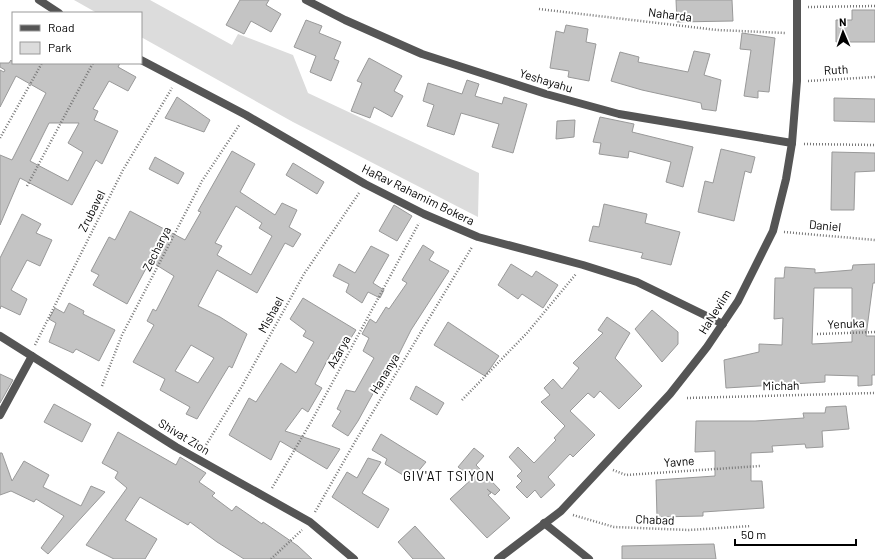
<svg xmlns="http://www.w3.org/2000/svg" width="875" height="559" font-family="Barlow,sans-serif">
<rect width="100%" height="100%" fill="#fff"/>
<polygon fill="#dcdcdc" points="74,0 150,0 232,45 238,34 293,55 308,93 479,173 478,217 293,122 141,37 141,13 97,13"/>
<g fill="#c4c4c4" stroke="#999" fill-rule="evenodd">
<polygon points="240,0 269,0 266,5 281,14 271,32 251,21 244,34 226,25"/>
<polygon points="676,0 732,0 733,21 677,22"/>
<polygon points="852,10 875,10 875,42 836,42 836,20 852,20"/>
<polygon points="306,20 322,26 319,33 341,42 334,59 339,61 331,81 310,72 316,56 294,47"/>
<polygon points="566,25 588,29 586,42 596,44 589,81 568,77 569,71 550,68 556,31 564,33"/>
<polygon points="742,33 775,38 769,92 758,91 758,98 744,96 751,50 740,49"/>
<polygon points="694,51 710,54 704,75 721,80 716,111 702,109 701,103 642,90 611,81 620,52 639,57 638,62 688,72"/>
<polygon points="369,58 402,76 394,91 403,96 392,117 374,107 370,118 351,111 362,83 357,81"/>
<path d="M11,60l2,3h107l-2,4 18,10 -8,14 -19,-10 -16,28 5,2 -4,9 24,11 -16,33 -6,-4 -24,45 -52,-27 -20,47v-70l12,5 34,-67 -30,-17 -16,31v-37l4,2 1,-2 -5,-3v-4h9zM49,123h30l-11,20 15,9 -15,29 -38,-20z"/>
<polygon points="467,80 479,84 475,96 502,104 504,97 527,104 513,153 492,147 499,124 461,113 454,135 427,126 434,105 423,101 428,83 462,94"/>
<polygon points="177,97 210,120 204,132 165,118"/>
<polygon points="834,98 875,99 875,122 834,121"/>
<polygon points="600,117 634,124 632,132 693,147 683,187 666,182 671,162 629,151 628,158 599,154 601,143 593,142"/>
<polygon points="575,120 574,137 556,139 557,121"/>
<polygon points="721,149 755,157 751,173 745,171 734,221 698,212 705,181 713,183"/>
<path d="M232,151l23,13 -15,28 35,23 7,-12 15,7 -8,17 12,7 -8,13 -8,-4 -28,50 -40,-23 -19,36 22,11 27,17 -15,34 -3,-2 -32,53 -11,-5 4,-7 -30,-17 5,-11 -32,-17 21,-37 -7,-4 6,-12 3,2 18,-35 -24,-15 -23,43 -34,-19 6,-10 -8,-4 18,-34 6,3 15,-29 55,29 16,-28 -3,-1zM236,206l26,17 -3,5 13,8 -21,39 -34,-20 5,-9 -7,-3zM191,345l23,13 -16,25 -23,-12z"/>
<polygon points="832,152 875,153 875,171 855,172 854,210 831,210"/>
<polygon points="155,157 184,173 178,184 149,169"/>
<polygon points="293,163 324,182 317,194 286,175"/>
<polygon points="604,204 647,214 645,223 680,232 671,265 641,258 643,253 589,241 593,226 599,227"/>
<polygon points="394,205 412,216 397,241 379,231"/>
<polygon points="22,214 41,224 36,233 52,240 40,266 27,260 11,290 27,299 20,315 1,306 0,309 0,258"/>
<polygon points="423,245 434,252 429,260 449,271 411,330 391,370 387,368 358,421 348,436 332,426 341,411 337,409 346,390 355,392 374,358 363,351 369,338 362,334 370,319 376,323 386,307 389,309 407,283 402,280"/>
<polygon points="371,246 389,255 373,283 384,290 380,298 368,292 362,303 346,292 349,284 333,276 339,264 355,273"/>
<polygon points="511,264 532,277 536,271 558,285 543,308 522,294 518,299 498,285"/>
<path d="M875,264v19h-2l-7,53h9v39h-3v10l-14,1v-10l-33,-1v7l-99,6 -2,-28 35,-8v-8l23,1 1,-27 -9,1 1,-41h9l1,-11 30,2v4l37,-3 1,-5zM814,288h38v54l-40,2z"/>
<polygon points="303,298 356,330 349,341 345,338 335,355 331,353 315,384 322,388 308,412 302,408 285,431 340,449 327,469 280,441 271,460 229,435 249,398 256,402 281,363 296,373 314,342 303,336 306,331 290,319"/>
<polygon points="69,303 84,311 83,314 115,330 99,361 76,349 73,353 49,342 56,323 49,319 55,308 64,313"/>
<polygon points="652,310 678,332 678,344 662,362 635,329"/>
<polygon points="607,317 630,333 615,358 642,386 619,409 600,391 594,398 588,393 570,411 595,435 573,457 570,454 548,477 555,485 541,498 535,490 527,498 516,487 522,481 517,476 522,471 509,457 518,447 534,463 556,440 554,438 565,426 541,402 550,395 544,388 553,379 562,389 579,368 573,363 603,333 598,330"/>
<polygon points="448,322 499,356 485,376 434,345"/>
<polygon points="0,374 13,380 0,403"/>
<polygon points="416,386 444,403 437,415 410,399"/>
<polygon points="54,404 91,424 82,442 44,422"/>
<polygon points="846,406 849,429 822,431 823,447 806,448 805,444 772,446 773,452 751,453 751,481 762,481 764,508 703,512 703,516 657,517 656,480 715,476 715,451 695,452 696,421 755,421 804,418 803,413 825,413 826,407"/>
<polygon points="118,432 176,465 180,457 206,473 199,482 215,493 212,496 232,511 236,506 262,524 263,522 298,546 312,559 244,559 217,542 190,522 188,525 140,497 125,520 157,539 145,559 114,559 86,545 127,488 115,478 118,472 102,463"/>
<polygon points="381,434 426,462 411,480 385,464 387,459 372,450"/>
<polygon points="474,448 484,456 476,465 500,490 495,495 487,489 491,493 488,495 510,518 487,538 450,499 473,478 458,467"/>
<polygon points="0,453 2,453 12,481 24,461 49,475 43,487 81,506 91,486 105,492 48,554 41,548 64,516 36,499 34,502 11,491 0,495"/>
<polygon points="368,458 381,462 362,493 389,509 378,528 332,497 347,472 357,478"/>
<polygon points="415,526 445,559 413,559 398,542"/>
<polygon points="714,544 716,559 622,559 622,546"/>
</g>
<g fill="none" stroke-linecap="round" stroke-linejoin="round">
<g stroke="#777" stroke-width="2.5" stroke-dasharray="1 2" stroke-linecap="butt">
<polyline points="808,7 875,6"/>
<polyline points="539,9 717,30 785,33"/>
<polyline points="808,81 875,77"/>
<polyline points="0,138 42,63"/>
<polyline points="804,144 875,145"/>
<polyline points="27,186 93,63"/>
<polyline points="784,232 875,240"/>
<polyline points="817,334 875,332"/>
<polyline points="35,345 123,170 172,88"/>
<polyline points="102,386 122,335 202,181 240,124"/>
<polyline points="687,398 875,393"/>
<polyline points="462,400 527,333 576,274"/>
<polyline points="203,450 242,386 304,274 359,193"/>
<polyline points="613,470 626,475 760,466"/>
<polyline points="272,488 311,422 419,223"/>
<polyline points="315,512 356,440 472,247"/>
<polyline points="573,515 614,527 689,530 751,526"/>
<polyline points="271,559 302,530"/>
</g>
<polyline stroke="#555" stroke-width="8" points="0,415 32,356"/>
<g stroke="#555" stroke-width="8">
<polyline points="39,0 59,13"/>
<polyline points="306,0 345,20 422,54 546,94 619,114 792,143"/>
<polyline points="141,60 246,115 365,184 424,214 478,237 583,265 637,282 723,324"/>
<polyline points="0,336 176,447 310,522 354,559"/>
<polyline points="544,523 589,559"/>
<polyline points="498,559 561,511 670,394 707,347 738,301 773,231 786,179 792,143 797,81 797,0"/>
</g>
</g>
<g text-anchor="middle" stroke-width="4" stroke-linejoin="round" paint-order="stroke">
<g font-size="12" fill="#000" stroke="#fff">
<text transform="translate(670 15) rotate(7)" y="4">Naharda</text>
<text transform="translate(836 70) rotate(-3)" y="4">Ruth</text>
<text transform="translate(546 81) rotate(17)" y="4">Yeshayahu</text>
<text transform="translate(418 195) rotate(26)" y="4">HaRav Rahamim Bokera</text>
<text transform="translate(92 211) rotate(-63)" y="4">Zrubavel</text>
<text transform="translate(825 226) rotate(5)" y="4">Daniel</text>
<text transform="translate(157 249) rotate(-63)" y="4">Zecharya</text>
<text transform="translate(715 312) rotate(-58)" y="4">HaNeviim</text>
<text transform="translate(271 315) rotate(-61)" y="4">Mishael</text>
<text transform="translate(846 324) rotate(-2)" y="4">Yenuka</text>
<text transform="translate(339 352) rotate(-61)" y="4">Azarya</text>
<text transform="translate(385 374) rotate(-59)" y="4">Hananya</text>
<text transform="translate(781 386) rotate(-1)" y="4">Michah</text>
<text transform="translate(184 437) rotate(31)" y="4">Shivat Zion</text>
<text transform="translate(679 462) rotate(-4)" y="4">Yavne</text>
<text transform="translate(655 520) rotate(2)" y="4">Chabad</text>
</g>
<g font-size="13" letter-spacing="1" fill="#000" stroke="#fff">
<text x="449" y="481">GIV'AT TSIYON</text>
</g>
</g>
<rect x="12" y="12" width="130" height="52" fill="#ffffff" stroke="#999999"/>
<rect x="20" y="25" width="20" height="6" fill="#555555" stroke="#999999"/>
<text x="48" y="32" font-size="12" fill="#000000">Road</text>
<rect x="20" y="42" width="20" height="12" fill="#dcdcdc" stroke="#999999"/>
<text x="48" y="52" font-size="12" fill="#000000">Park</text>
<g transform="translate(843 32) rotate(358)" stroke="#ffffff" stroke-width="3" paint-order="stroke">
<path d="M0-3L7 15L0 10L-7 15Z" fill="#000000"/>
<text y="-6" font-size="11" font-weight="bold" text-anchor="middle" fill="#000000">N</text>
</g>
<path d="M735 539v6h121v-6" fill="none" stroke="#000000" stroke-width="2"/>
<text x="741" y="539" font-size="12" fill="#000000" stroke="#ffffff" stroke-width="3" paint-order="stroke">50 m</text>
</svg>
